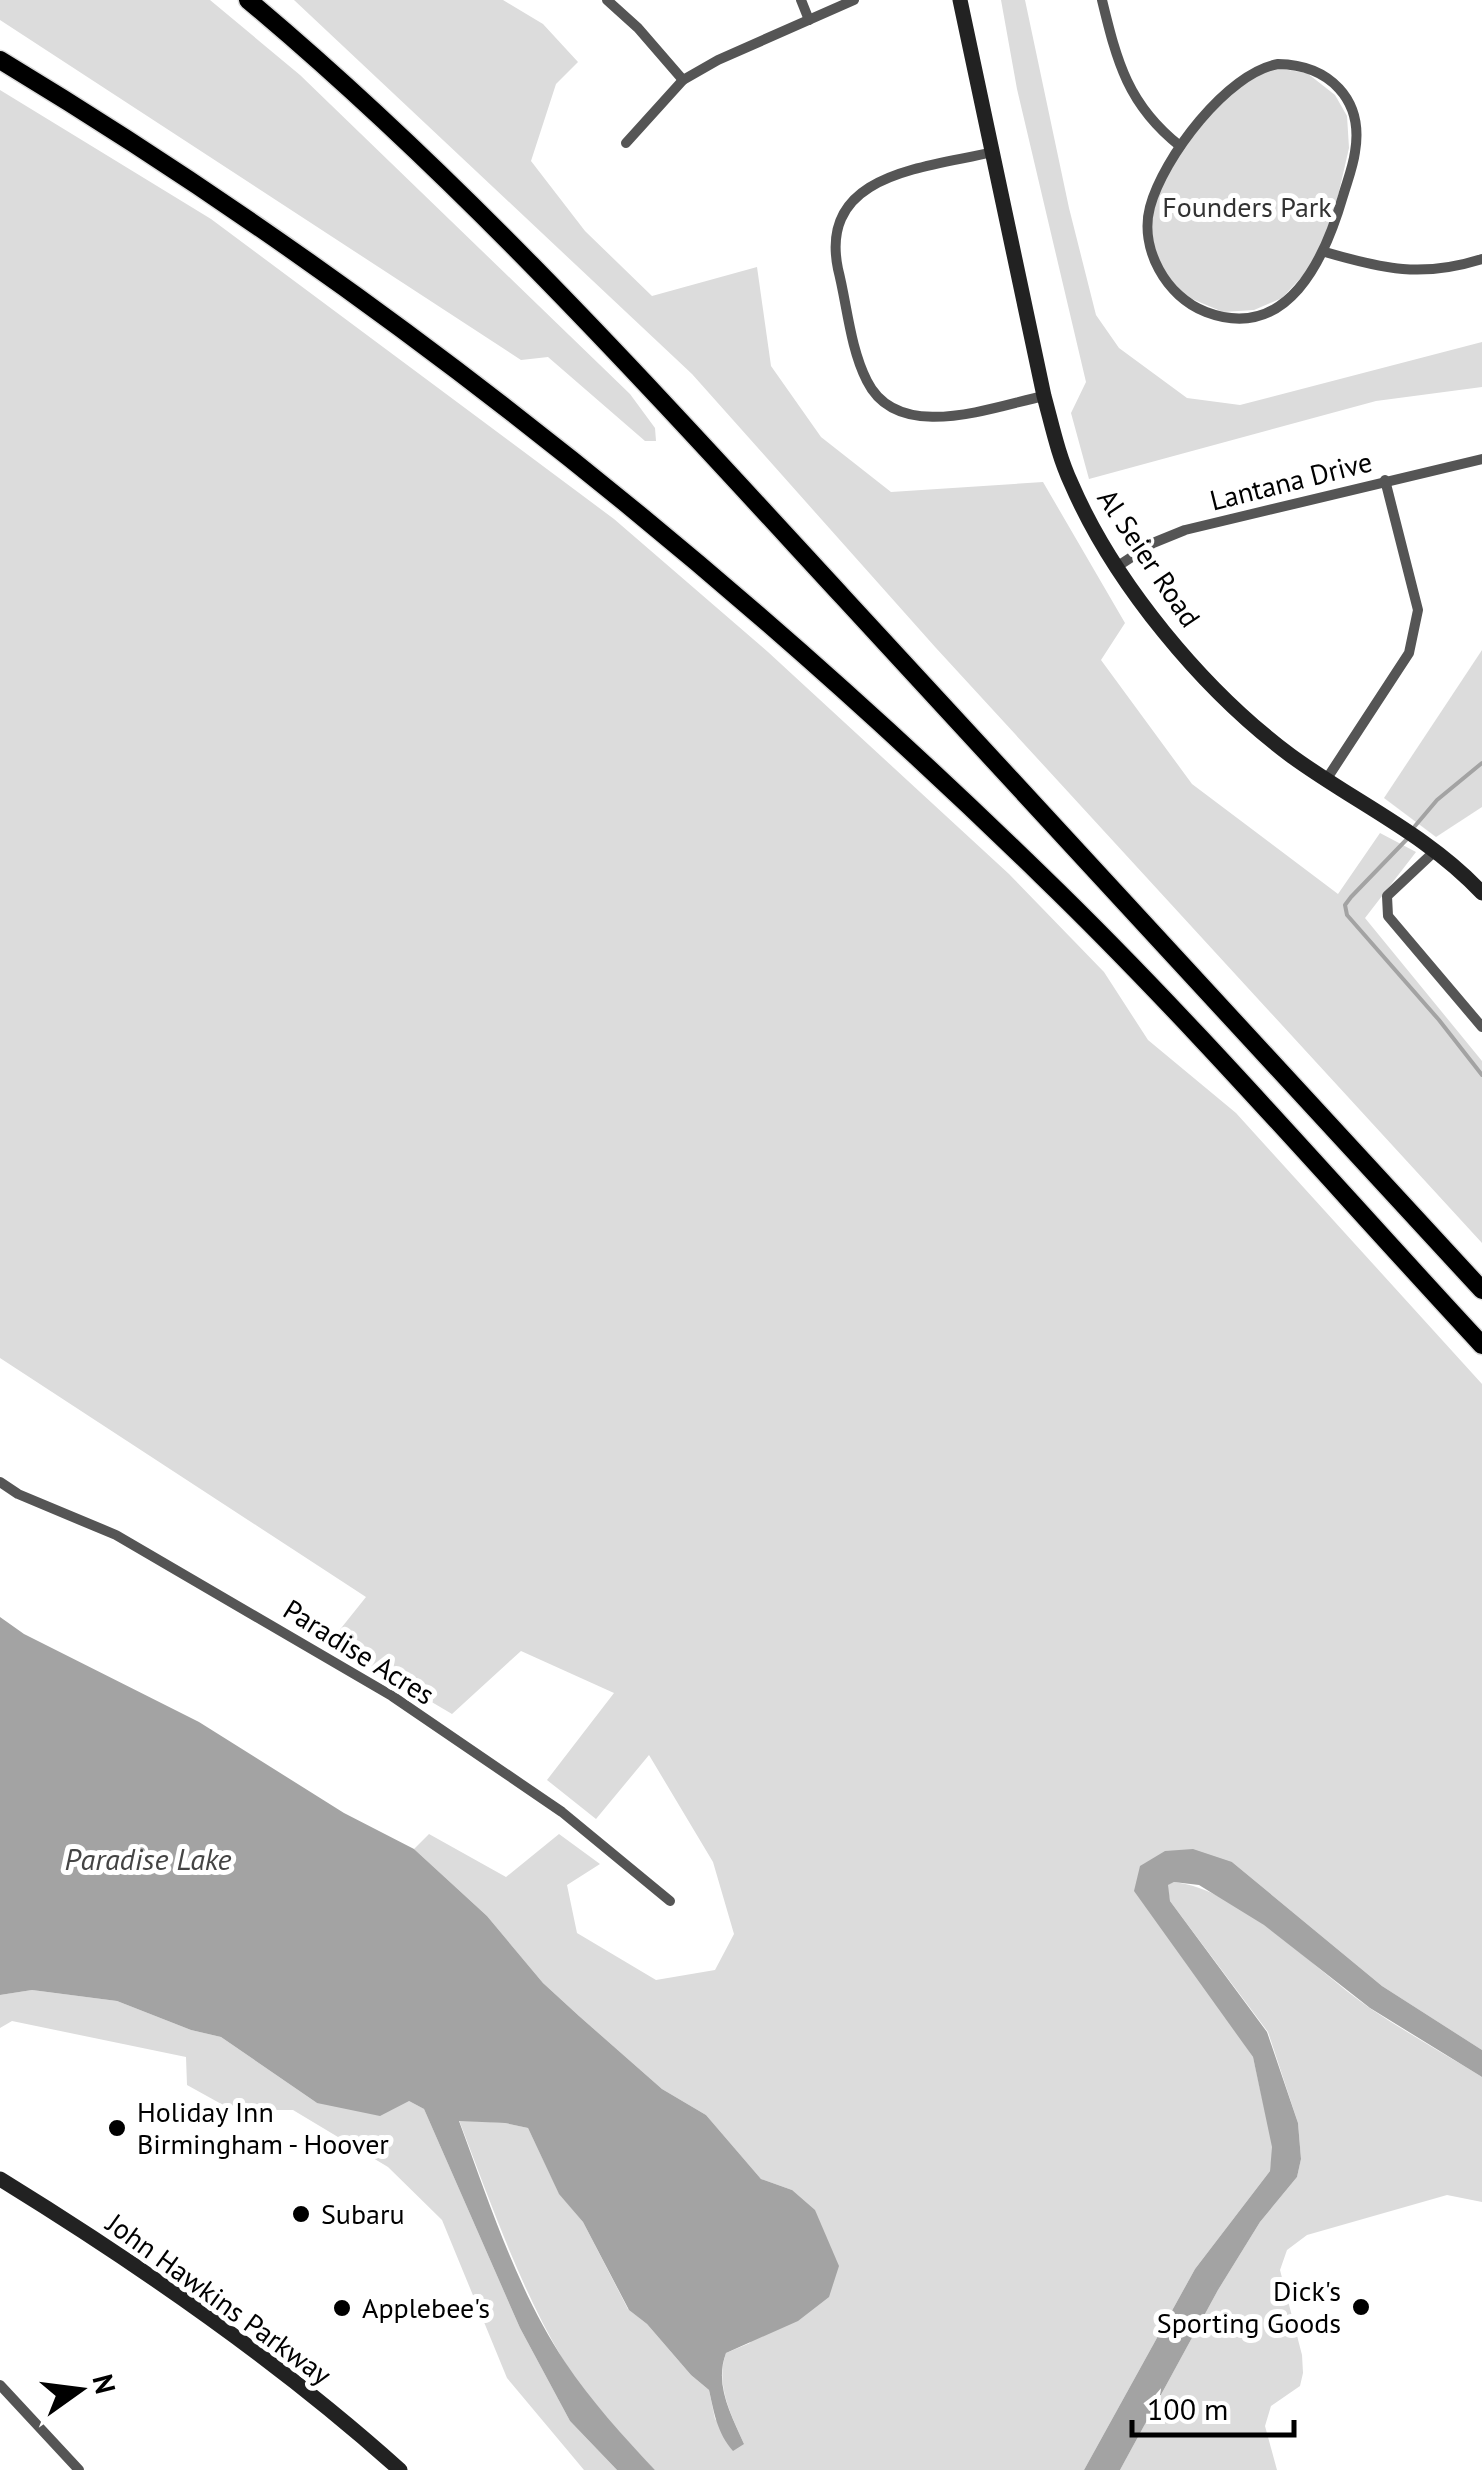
<svg xmlns="http://www.w3.org/2000/svg" width="1482" height="2470" font-family="'PT Sans',sans-serif">
<rect width="100%" height="100%" fill="#fff"/>
<g fill="#dcdcdc">
<polygon points="0,0 210,0 300,75 630,394 655,428 656,441 645,441 548,357 521,360 0,20"/>
<polygon points="294,0 503,0 543,24 578,62 556,84 531,161 585,231 652,296 757,267 771,366 821,437 891,492 1043,482 1125,623 1101,660 1192,784 1338,894 1380,833 1416,852 1365,918 1482,1061 1482,1243 936,648 692,374"/>
<polygon points="1001,0 1025,0 1069,208 1096,315 1119,348 1187,398 1240,405 1482,342 1482,387 1376,401 1089,479 1071,413 1086,382 1017,89"/>
<polygon points="1276,68 1307,73 1335,95 1347,116 1349,148 1325,252 1282,298 1254,310 1223,312 1185,296 1165,273 1149,240 1152,208 1181,145 1246,78"/>
<path d="M0,90l211,129 403,300 154,133 241,222 95,98 44,68 88,73 246,271v666l-100,-64 -150,-124 -92,4 84,148 29,43 20,90 -3,24 -75,98 -111,201h-429c-33,-34 -68,-71 -93,-112 -44,-75 -72,-157 -103,-238l46,3 23,5 31,65 24,29 45,87 19,15 44,51 18,15 6,29 29,25c-13,-30 -29,-59 -18,-91l24,-10 42,-153 -31,-11 -55,-64 -44,-26 -83,-73 -36,-33 -56,-67 -73,-67 15,-15 77,43 53,-43 41,30 -33,21 10,48 79,47 59,-10 19,-36 -21,-72 -64,-107 -53,64 -49,-39 67,-87 -93,-42 -69,63 -122,-72 36,-45 -366,-239z"/>
<polygon points="1482,650 1482,807 1436,837 1384,798"/>
<path d="M1174,1882c68,8 140,88 197,127 36,24 74,45 111,68v125l-35,-7 -140,40 -20,15 -7,20 22,85 1,18 -3,13 -29,20 -6,20 12,44h-157l98,-180 42,-68 37,-45 4,-18 -3,-36 -30,-91 -98,-131 -3,-16z"/>
<polygon points="32,1990 117,2001 191,2030 221,2037 317,2103 409,2101 424,2109 520,2328 570,2421 617,2470 584,2470 507,2378 442,2220 388,2167 293,2110 274,2110 259,2125 187,2085 186,2057 12,2021 0,2028 0,1995"/>
</g>
<g fill="#a3a3a3">
<path d="M0,1617l24,17 175,88 145,91 70,36 73,67 56,67 36,33 83,73 44,26 55,64 31,11 23,20 24,56 -10,31 -31,24 -72,32c-12,32 5,61 18,91l-11,7c-16,-18 -19,-39 -24,-61l-18,-15 -44,-51 -18,-14 -46,-88 -24,-28 -31,-66 -23,-5 -46,-2c30,81 58,169 106,241 26,39 58,74 90,108h-38l-47,-49 -50,-93 -96,-219 -15,-8 -29,15 -63,-13 -96,-66 -30,-7 -74,-29 -85,-11 -32,5z"/>
<polygon points="1193,1849 1232,1862 1382,1986 1482,2050 1482,2077 1370,2008 1264,1925 1199,1885 1174,1882 1168,1885 1170,1901 1267,2032 1298,2123 1301,2159 1297,2177 1260,2222 1218,2290 1120,2470 1084,2470 1195,2269 1270,2171 1272,2147 1253,2057 1134,1891 1140,1866 1165,1851"/>
</g>
<g fill="none" stroke-linecap="round" stroke-linejoin="round">
<g stroke="#a3a3a3" stroke-width="4">
<polyline points="1415,826 1437,800 1482,763"/>
<polyline points="1408,838 1351,897 1345,905 1347,915 1439,1020 1482,1075"/>
</g>
<g stroke="#dbdbdb" stroke-width="21">
<g id="highway">
<path d="M248,0c216,181 405,391 595,597 213,232 426,463 639,693"/>
<path d="M0,60c378,228 726,508 1042,816 154,149 294,312 440,469"/>
</g>
</g>
<g stroke="#555" stroke-width="10">
<polyline points="607,0 638,28 683,80"/>
<polyline points="801,0 809,20"/>
<path d="M1102,0c15,62 26,105 78,146"/>
<path d="M1278,64c51,1 86,35 77,88 -2,15 -8,30 -12,44 -18,62 -55,147 -137,116 -40,-15 -67,-64 -56,-105 13,-49 77,-134 128,-143z"/>
<polyline points="626,143 683,80 718,60 854,0"/>
<path d="M993,152c-66,16 -175,20 -155,117 9,35 12,79 29,112 31,63 125,26 177,15"/>
<path d="M1325,252c58,17 97,26 157,7"/>
<polyline points="1118,566 1153,543 1185,530 1482,459"/>
<polyline points="1326,780 1409,653 1418,610 1385,480"/>
<polyline points="1436,850 1387,896 1388,916 1482,1027"/>
<polyline points="0,1482 18,1494 116,1535 392,1696 562,1812 670,1901"/>
<polyline points="0,2385 79,2470"/>
</g>
<g stroke="#222" stroke-width="15">
<path d="M960,0l84,396c8,29 14,59 27,87 43,100 132,207 219,272 64,47 137,79 192,138"/>
<path d="M0,2179c138,85 280,183 400,291"/>
</g>
<use href="#highway" stroke="#000" stroke-width="18"/>
</g>
<g fill="#000" stroke="#fff" stroke-width="4">
<circle cx="117" cy="2128" r="10"/>
<circle cx="301" cy="2214" r="10"/>
<circle cx="1361" cy="2307" r="10"/>
<circle cx="342" cy="2308" r="10"/>
</g>
<g text-anchor="middle" stroke-width="10" stroke-linejoin="round" paint-order="stroke">
<g font-size="28" fill="#333" stroke="#fff">
<text x="1247" y="217">Founders Park</text>
</g>
<g font-size="28" fill="#000" stroke="#fff">
<text transform="translate(1291 481) rotate(-14)" y="10">Lantana Drive</text>
<text transform="translate(1149 558) rotate(56)" y="10">Al Seier Road</text>
<text transform="translate(359 1652) rotate(32)" y="10">Paradise Acres</text>
<text transform="translate(219 2299) rotate(36)" y="10">John Hawkins Parkway</text>
</g>
<g font-size="28" fill="#000" stroke="#fff" text-anchor="start">
<text x="137" y="2122">Holiday Inn<tspan x="137" dy="32">Birmingham - Hoover</tspan></text>
<text x="321" y="2224">Subaru</text>
<text x="1341" y="2301" text-anchor="end">Dick's<tspan x="1341" dy="32">Sporting Goods</tspan></text>
<text x="362" y="2318">Applebee's</text>
</g>
<g font-size="30" font-style="italic" fill="#444" stroke="#fff">
<text x="148" y="1870">Paradise Lake</text>
</g>
</g>
<g transform="translate(80 2390) rotate(76)" stroke="#ffffff" stroke-width="8" paint-order="stroke">
<path d="M0-8L18 38L0 25L-18 38Z" fill="#000000"/>
<text y="-15" font-size="28" font-weight="bold" text-anchor="middle" fill="#000000">N</text>
</g>
<path d="M1132 2420v15h162v-15" fill="none" stroke="#000000" stroke-width="5"/>
<text x="1147" y="2420" font-size="30" fill="#000000" stroke="#ffffff" stroke-width="8" paint-order="stroke">100 m</text>
</svg>
